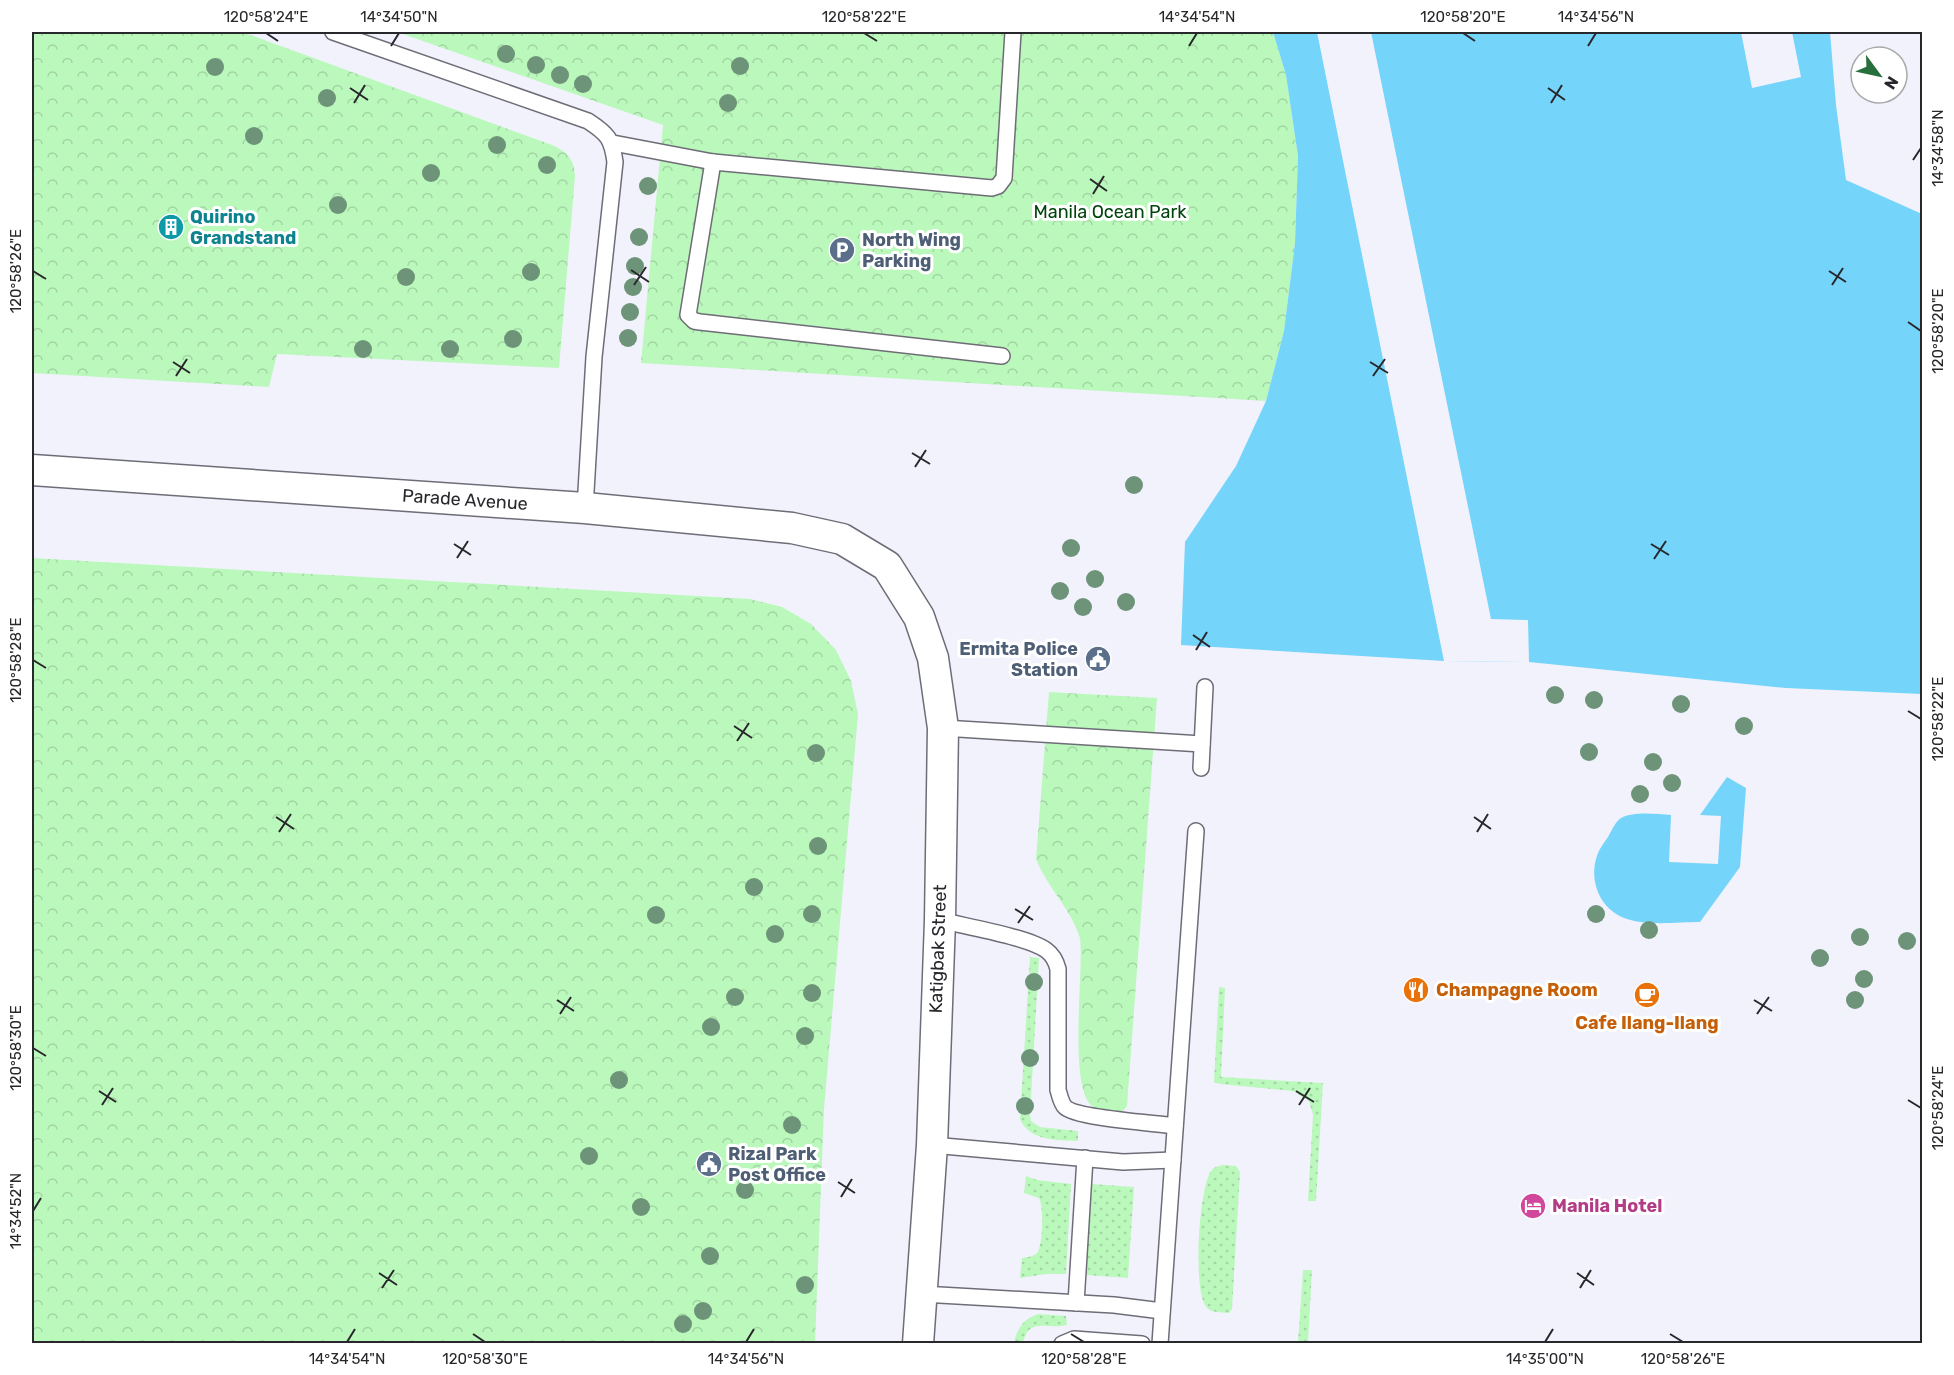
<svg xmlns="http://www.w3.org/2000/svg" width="1954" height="1375" font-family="Rubik,sans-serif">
<defs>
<pattern id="forest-crowns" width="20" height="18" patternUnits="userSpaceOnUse" patternTransform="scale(1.5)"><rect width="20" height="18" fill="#bbf8bc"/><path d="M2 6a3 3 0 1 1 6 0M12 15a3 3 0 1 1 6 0" fill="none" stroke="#a1d5a2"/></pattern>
<pattern id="garden-dots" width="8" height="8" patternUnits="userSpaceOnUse" patternTransform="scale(1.5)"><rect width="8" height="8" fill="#bbf8bc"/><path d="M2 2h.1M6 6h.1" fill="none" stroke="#a1d5a2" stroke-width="1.8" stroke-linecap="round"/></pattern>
</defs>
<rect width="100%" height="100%" fill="#f2f2fd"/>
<g fill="url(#forest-crowns)">
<path d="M37,32h205l310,113c15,7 22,13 23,31l-16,192 -282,-14 -8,33 -237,-14v-339z"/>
<polygon points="397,32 1273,32 1286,75 1298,156 1295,243 1284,331 1266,401 641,363 663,125"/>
<polygon points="32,558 750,599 782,607 811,624 836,650 851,681 858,714 824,1109 815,1343 32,1343"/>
<path d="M1049,692l108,6 -30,408 -4,5c-8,1 -24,1 -31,-5 -24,-20 -8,-134 -12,-168 -9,-29 -33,-51 -44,-79z"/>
</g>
<g fill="url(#garden-dots)">
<path d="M1030,957l9,1 -9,157 1,6 9,6 38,4v10c-21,-1 -49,0 -58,-22z"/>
<polygon points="1219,987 1225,988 1221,1077 1323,1083 1316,1201 1308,1201 1313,1115 1309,1101 1293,1091 1220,1084 1214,1082"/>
<path d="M1223,1165l13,1 4,6 -8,137 -3,4c-8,-1 -17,0 -22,-5 -15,-15 -8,-120 4,-137 3,-4 7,-5 12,-6z"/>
<path d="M1026,1176l11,4 34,4 -5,90h-20l-26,4 2,-20c5,-1 11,-1 15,-5 6,-7 7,-47 2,-55l-15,-5z"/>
<polygon points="1092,1184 1134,1187 1128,1278 1086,1275"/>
<polygon points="1303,1270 1312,1270 1308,1343 1298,1343"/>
<path d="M1038,1314l28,2 1,9c-19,5 -38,-9 -44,18h-9c3,-14 9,-24 24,-29z"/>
</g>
<g fill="#75d4fa">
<polygon points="1273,32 1830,32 1836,105 1846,180 1922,214 1922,694 1786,688 1529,662 1444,661 1181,645 1185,542 1236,466 1266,401 1284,331 1295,243 1298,156 1286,75"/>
<path d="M1727,777l19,11 -6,79 -40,55c-21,0 -53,4 -73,-3 -26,-8 -39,-38 -30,-63 2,-7 7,-13 11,-19 4,-7 7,-15 13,-19 13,-7 36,-4 50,-3l-2,47 49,2 3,-48 -21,-1z"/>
</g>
<g fill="#f2f2fd">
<polygon points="1317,32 1371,32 1491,619 1528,620 1529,662 1444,661"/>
<polygon points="1741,32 1792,32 1801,77 1752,88"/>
</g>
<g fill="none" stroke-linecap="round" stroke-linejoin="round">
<g stroke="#6e6d77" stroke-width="18">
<g id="lane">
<path d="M333,32l255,89c20,13 24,18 27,41l-21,195 -9,151"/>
<polyline points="613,143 713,162 992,188 998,186 1004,178 1013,32"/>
<polyline points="713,162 688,315 694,321 700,322 1002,356"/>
<polyline points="943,728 1202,744"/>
<polyline points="1201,768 1205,687"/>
<path d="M940,920c23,6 88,17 106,30 7,5 10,11 12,19v121c2,6 3,13 7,17 10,11 90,16 110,19"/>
<polyline points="932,1145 1123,1162 1173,1160"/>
<polyline points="922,1294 1114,1305 1162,1311"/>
<polyline points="1076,1303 1085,1158"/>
<polyline points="1062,1344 1074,1339 1142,1344"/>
<polyline points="1160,1344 1196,831"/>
</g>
</g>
<g stroke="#6e6d77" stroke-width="33">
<g id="street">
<path id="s1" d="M32,470l553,38 207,20 50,11 45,27 32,51 14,41 10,70 -3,192 -8,225 -14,199"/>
</g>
</g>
<use href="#lane" stroke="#fff" stroke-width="15"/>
<use href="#street" stroke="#fff" stroke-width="30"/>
</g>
<g fill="#6d9378">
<circle cx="506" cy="54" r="9"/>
<circle cx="536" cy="65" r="9"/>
<circle cx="740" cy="66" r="9"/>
<circle cx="215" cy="67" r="9"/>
<circle cx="560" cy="75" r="9"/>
<circle cx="583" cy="84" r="9"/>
<circle cx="327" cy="98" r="9"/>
<circle cx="728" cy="103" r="9"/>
<circle cx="254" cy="136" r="9"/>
<circle cx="497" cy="145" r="9"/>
<circle cx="547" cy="165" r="9"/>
<circle cx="431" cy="173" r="9"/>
<circle cx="648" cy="186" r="9"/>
<circle cx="338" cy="205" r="9"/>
<circle cx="639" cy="237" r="9"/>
<circle cx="635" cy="266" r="9"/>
<circle cx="531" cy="272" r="9"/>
<circle cx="406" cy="277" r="9"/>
<circle cx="633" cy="287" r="9"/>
<circle cx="630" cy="312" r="9"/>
<circle cx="628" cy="338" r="9"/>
<circle cx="513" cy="339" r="9"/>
<circle cx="363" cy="349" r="9"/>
<circle cx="450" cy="349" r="9"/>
<circle cx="1134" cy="485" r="9"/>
<circle cx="1071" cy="548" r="9"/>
<circle cx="1095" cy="579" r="9"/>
<circle cx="1060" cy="591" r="9"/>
<circle cx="1126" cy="602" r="9"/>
<circle cx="1083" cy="607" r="9"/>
<circle cx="1555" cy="695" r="9"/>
<circle cx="1594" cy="700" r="9"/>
<circle cx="1681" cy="704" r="9"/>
<circle cx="1744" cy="726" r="9"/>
<circle cx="1589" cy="752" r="9"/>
<circle cx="816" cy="753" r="9"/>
<circle cx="1653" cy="762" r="9"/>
<circle cx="1672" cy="783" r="9"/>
<circle cx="1640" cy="794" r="9"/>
<circle cx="818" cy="846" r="9"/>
<circle cx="754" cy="887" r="9"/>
<circle cx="812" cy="914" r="9"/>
<circle cx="1596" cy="914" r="9"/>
<circle cx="656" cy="915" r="9"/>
<circle cx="1649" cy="930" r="9"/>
<circle cx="775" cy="934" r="9"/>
<circle cx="1860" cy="937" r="9"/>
<circle cx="1907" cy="941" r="9"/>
<circle cx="1820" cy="958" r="9"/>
<circle cx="1864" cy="979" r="9"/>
<circle cx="1034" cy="982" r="9"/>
<circle cx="812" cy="993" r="9"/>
<circle cx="735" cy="997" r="9"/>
<circle cx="1855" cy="1000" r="9"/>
<circle cx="711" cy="1027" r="9"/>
<circle cx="805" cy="1036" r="9"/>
<circle cx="1030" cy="1058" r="9"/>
<circle cx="619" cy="1080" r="9"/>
<circle cx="1025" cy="1106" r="9"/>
<circle cx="792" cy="1125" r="9"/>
<circle cx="589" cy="1156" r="9"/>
<circle cx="745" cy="1190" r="9"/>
<circle cx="641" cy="1207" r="9"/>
<circle cx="710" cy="1256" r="9"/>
<circle cx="805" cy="1285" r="9"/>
<circle cx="703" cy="1311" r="9"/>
<circle cx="683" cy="1324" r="9"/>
</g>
<path fill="none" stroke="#28272b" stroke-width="2" d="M266,33l12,8M864,33l13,8M1463,33l12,8M391,46l8,-13M1189,46l8,-13M1588,46l8,-13M350,88l18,12M1548,88l17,12M354,103l11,-18M1551,103l11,-18M1913,160l8,-12M1090,179l17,12M1093,194l11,-18M631,270l18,12M33,271l13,8M1829,271l17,11M634,285l12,-18M1832,285l11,-17M1908,322l13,9M173,362l17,11M1370,362l18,11M176,376l11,-17M1373,376l12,-17M912,453l18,11M915,467l11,-17M454,544l17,11M1651,544l18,11M457,558l11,-17M1654,559l12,-18M1193,635l17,12M1196,650l11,-18M33,660l13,8M1908,711l13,8M734,726l18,12M737,741l12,-18M276,817l18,12M1474,817l17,12M279,832l12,-18M1477,832l11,-18M1015,909l18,11M1018,923l12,-17M557,1000l17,11M1754,1000l18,11M560,1014l11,-17M1757,1014l12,-17M33,1048l13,8M99,1091l17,11M1296,1091l18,11M1908,1100l13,8M102,1105l11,-17M1299,1105l11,-17M838,1182l17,11M841,1197l11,-18M33,1211l8,-13M379,1273l18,12M1577,1273l17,12M382,1288l12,-18M1580,1288l11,-18M473,1334l12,8M1071,1334l13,8M1670,1334l13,8M347,1342l8,-13M746,1342l8,-13M1545,1342l8,-13"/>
<defs>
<g id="building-disc" transform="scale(1.35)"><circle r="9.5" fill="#0f9aa8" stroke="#fff"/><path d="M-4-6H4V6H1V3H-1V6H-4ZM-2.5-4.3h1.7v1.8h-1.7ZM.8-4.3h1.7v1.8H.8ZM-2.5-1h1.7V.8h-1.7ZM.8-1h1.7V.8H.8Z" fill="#fff"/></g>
<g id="parking-disc" transform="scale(1.35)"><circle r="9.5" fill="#5c6f8a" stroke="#fff"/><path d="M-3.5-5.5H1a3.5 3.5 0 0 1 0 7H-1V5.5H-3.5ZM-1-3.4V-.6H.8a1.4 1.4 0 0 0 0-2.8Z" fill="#fff"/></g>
<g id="civic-disc" transform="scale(1.35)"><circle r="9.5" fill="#5c6f8a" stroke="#fff"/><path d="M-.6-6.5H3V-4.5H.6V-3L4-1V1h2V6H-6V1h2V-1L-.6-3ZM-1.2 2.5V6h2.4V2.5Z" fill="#fff"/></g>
<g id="restaurant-disc" transform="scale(1.35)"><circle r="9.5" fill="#e8710a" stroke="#fff"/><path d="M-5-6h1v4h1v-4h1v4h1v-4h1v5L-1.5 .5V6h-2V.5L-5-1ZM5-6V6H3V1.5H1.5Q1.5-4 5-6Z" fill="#fff"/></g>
<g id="cafe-disc" transform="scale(1.35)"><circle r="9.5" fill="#e8710a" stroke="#fff"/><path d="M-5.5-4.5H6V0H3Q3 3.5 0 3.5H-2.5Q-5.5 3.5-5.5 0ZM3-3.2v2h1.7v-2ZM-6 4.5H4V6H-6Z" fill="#fff"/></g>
<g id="hotel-disc" transform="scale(1.35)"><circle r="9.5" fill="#d1479c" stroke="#fff"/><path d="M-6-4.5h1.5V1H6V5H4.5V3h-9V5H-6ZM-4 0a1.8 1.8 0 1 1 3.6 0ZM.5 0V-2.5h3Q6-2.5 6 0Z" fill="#fff"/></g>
</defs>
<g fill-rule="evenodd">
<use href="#building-disc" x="171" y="227"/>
<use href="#parking-disc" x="842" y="250"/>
<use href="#civic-disc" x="1098" y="659"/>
<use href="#restaurant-disc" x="1416" y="990"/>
<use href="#cafe-disc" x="1647" y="995"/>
<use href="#civic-disc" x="709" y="1164"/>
<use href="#hotel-disc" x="1533" y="1206"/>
</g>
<g text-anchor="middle" stroke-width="6" stroke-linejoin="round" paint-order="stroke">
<g font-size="18" fill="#00450c" stroke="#fff">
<text x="1110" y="218">Manila Ocean Park</text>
</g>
<g font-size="18" font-weight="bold" fill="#0d838f" stroke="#fff" text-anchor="start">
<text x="190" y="223">Quirino<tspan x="190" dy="21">Grandstand</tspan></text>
</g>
<g font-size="18" font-weight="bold" fill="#4e5e75" stroke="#fff" text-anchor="start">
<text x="862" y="246">North Wing<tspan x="862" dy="21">Parking</tspan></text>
<text x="1078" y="655" text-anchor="end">Ermita Police<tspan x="1078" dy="21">Station</tspan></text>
<text x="728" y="1160">Rizal Park<tspan x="728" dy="21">Post Office</tspan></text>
</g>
<g font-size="18" fill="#28272b" stroke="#fff">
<text dy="6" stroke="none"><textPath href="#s1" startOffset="434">Parade Avenue</textPath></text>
<text transform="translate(938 949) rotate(-88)" y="6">Katigbak Street</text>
</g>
<g font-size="18" font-weight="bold" fill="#c56008" stroke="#fff" text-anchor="start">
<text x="1436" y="996">Champagne Room</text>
<text x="1647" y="1029" text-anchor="middle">Cafe Ilang-Ilang</text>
</g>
<g font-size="18" font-weight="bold" fill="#b23c85" stroke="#fff" text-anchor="start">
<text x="1552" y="1212">Manila Hotel</text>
</g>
</g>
<rect width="1954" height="1375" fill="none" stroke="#ffffff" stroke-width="66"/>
<g transform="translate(1879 75) rotate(123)"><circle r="28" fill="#ffffff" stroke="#a9a9aa" stroke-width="1.5"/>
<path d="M0-4.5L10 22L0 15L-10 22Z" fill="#27703d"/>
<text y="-9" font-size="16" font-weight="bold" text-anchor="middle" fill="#28272b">N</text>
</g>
<rect x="33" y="33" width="1888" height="1309" fill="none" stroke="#28272b" stroke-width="2"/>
<g font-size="15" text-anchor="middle" fill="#28272b">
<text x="266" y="22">120°58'24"E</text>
<text x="399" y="22">14°34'50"N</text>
<text x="864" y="22">120°58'22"E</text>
<text x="1197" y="22">14°34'54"N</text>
<text x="1463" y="22">120°58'20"E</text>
<text x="1596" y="22">14°34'56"N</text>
<text transform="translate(1938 148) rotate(-90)" y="5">14°34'58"N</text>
<text transform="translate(16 271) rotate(-90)" y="5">120°58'26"E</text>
<text transform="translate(1938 331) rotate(-90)" y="5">120°58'20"E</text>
<text transform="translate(16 660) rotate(-90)" y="5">120°58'28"E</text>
<text transform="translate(1938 719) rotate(-90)" y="5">120°58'22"E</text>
<text transform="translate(16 1048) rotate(-90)" y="5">120°58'30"E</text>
<text transform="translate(1938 1108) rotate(-90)" y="5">120°58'24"E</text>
<text transform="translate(16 1211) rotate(-90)" y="5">14°34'52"N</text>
<text x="347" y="1364">14°34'54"N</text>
<text x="485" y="1364">120°58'30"E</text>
<text x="746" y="1364">14°34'56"N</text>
<text x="1084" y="1364">120°58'28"E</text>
<text x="1545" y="1364">14°35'00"N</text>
<text x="1683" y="1364">120°58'26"E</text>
</g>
</svg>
